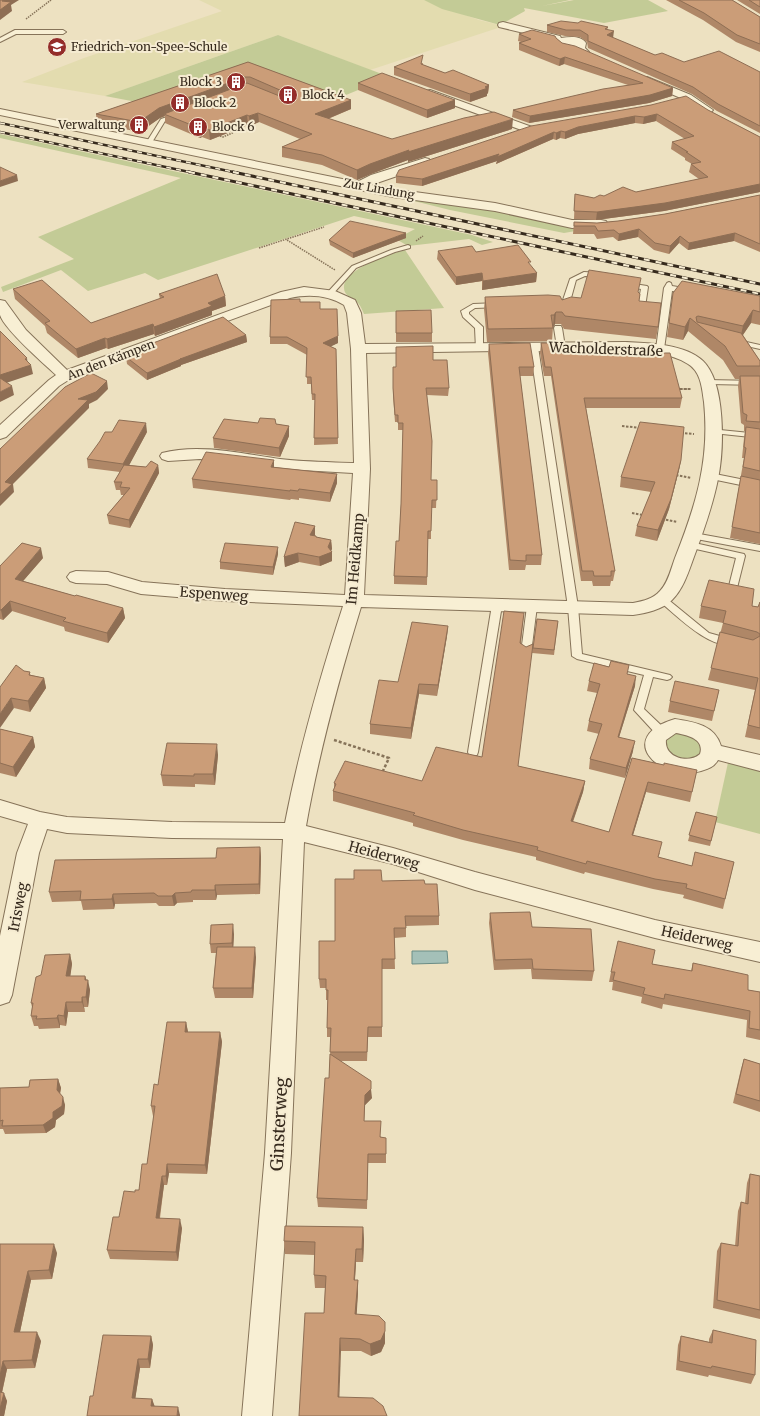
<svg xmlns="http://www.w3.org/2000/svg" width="760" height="1416" font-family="Merriweather,serif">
<rect width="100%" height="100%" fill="#ede1c1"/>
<polygon fill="#e3dcaf" points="199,0 424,0 479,20 504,26 370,70 278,35 105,96 22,82 84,58 222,11"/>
<g fill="#c3cb96">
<polygon points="424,0 570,0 542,6 574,0 648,0 668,11 604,23 524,8 525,11 500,25 442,9"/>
<polygon points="278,35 390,77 341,97 142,103 105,96"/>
<polygon points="0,134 472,235 493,242 482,245 469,239 408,246 396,239 415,229 354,216 158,280 145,273 88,291 61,270 3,292 1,287 74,259 38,237 181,178 0,138"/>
<polygon points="390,195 467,206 558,224 593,228 564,233 450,210"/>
<path d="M405,250l39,58 -80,6c-2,-4 -3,-8 -6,-11 -5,-5 -14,-7 -14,-15 -2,-18 47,-35 61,-38z"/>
<polygon points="679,730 701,739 702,755 689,761 671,757 662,740"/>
<polygon points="729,758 760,767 760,834 715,822"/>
</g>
<polygon fill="#a4c0b8" stroke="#6b8d86" points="412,951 447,951 448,963 412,964"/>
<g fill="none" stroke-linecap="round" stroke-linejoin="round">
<g stroke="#867359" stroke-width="2">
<g id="lane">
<polygon points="15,30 63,30 66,32 63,34 16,34 0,42 0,38"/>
<polygon points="176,114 181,115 165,121 151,144 147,144 146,143 161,119"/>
<polygon points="408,245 410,246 410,248 395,252 356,268 332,295 330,296 326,294 352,266 391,250"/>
<polygon points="584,272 600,273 603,275 600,277 585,276 576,280 568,309 564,311 561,311 560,309 570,279"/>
<polygon points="669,282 671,283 672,286 690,289 694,291 690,293 672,291 664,349 660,351 656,349 664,288 667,283"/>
<polygon points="628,283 647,286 648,287 645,307 642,307 638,305 641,289 626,286 625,285"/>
<polygon points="498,303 502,305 501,307 475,308 469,312 469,314 483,327 483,347 482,349 476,349 475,328 463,317 461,311 473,304"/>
<polygon points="555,326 561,326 562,328 565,347 564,349 558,349 557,347 554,328"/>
<polygon points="733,339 760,345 760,349 733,343"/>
<polygon points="531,345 537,345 538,347 578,607 582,654 670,675 672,677 670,679 667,680 653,677 644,709 665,729 666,732 665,735 657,735 634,710 644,675 577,659 572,656 568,607 530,347"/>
<polygon points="706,380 760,381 760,385 709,384 706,384"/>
<polygon points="710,429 760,434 760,438 713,433 709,431"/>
<polygon points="710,473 760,483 760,489 707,478 706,476 707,474"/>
<polygon points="694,533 760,545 760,551 691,538 690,536 691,534"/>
<polygon points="690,542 744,554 745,556 736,592 730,592 728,590 736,558 687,547 686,545"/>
<path d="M662,596l3,1 44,36 25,7 2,2 -2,2c-23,7 -58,-29 -75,-43l-2,-2 2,-2z"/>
<polygon points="497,602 502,605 478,752 477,755 469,755 468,752 492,605"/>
<polygon points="532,603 537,606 531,653 526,656 521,653 527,606"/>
</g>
</g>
<g stroke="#867359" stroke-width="2">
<g id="street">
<path d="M503,22l57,14 1,2c9,-1 19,-3 25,5l-1,5 4,4 -1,2c-6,2 -8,-1 -13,-3 -8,-3 -13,0 -19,-7l2,-3 -59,-14 -1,-2 1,-2z"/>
<polygon points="647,77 691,95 713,110 711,112 703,112 683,99 643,82 641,80 643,78"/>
<polygon points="430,90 532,127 534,129 532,131 524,131 426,95 424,93 426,91"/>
<polygon points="0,109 357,182 371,175 425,158 429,159 431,162 429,165 371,185 393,189 495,203 572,220 601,220 606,221 608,224 606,227 601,228 572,228 495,211 393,197 0,115"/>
<path d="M304,287l31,4 20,9 6,13 4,31 260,-2c24,1 60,2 78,19 23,22 21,89 15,118 -5,25 -14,51 -23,75 -6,16 -11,34 -23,46 -10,10 -26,13 -39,15l-272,-8c-22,72 -42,145 -55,219l87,22 82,24 180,48 105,22v20l-105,-24 -180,-48 -82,-26 -89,-22 -13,311 -19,263h-30l23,-263 18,-314 -111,-1 -105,-5 -20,-4 -8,24 -27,142 -3,7 -9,3v-69l17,-83 11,-29 -28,-8v-16l40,12 27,5 105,5 113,1c14,-73 35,-146 58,-217l-118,-5 -84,-7 -34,-10 -31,-1 -6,-2 -3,-4 3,-4 6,-2 32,1 34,10 83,7 120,6 8,-122 -70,-4 -83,-10 -32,2 -6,-2 -2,-3 2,-3c38,-10 81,1 118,6 25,3 49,3 74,4l-3,-114 -4,-36 -3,-8c-16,-10 -36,-11 -54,-7l-220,81 -11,7 -53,51 -6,2v-14l49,-45 7,-5c-12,-11 -52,-46 -56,-60 0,-4 0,-11 0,-15l5,1 21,29 41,40 214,-78zM499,351c32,0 63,0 94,1 31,0 68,-5 95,12 13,8 14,24 16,38 6,58 -8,103 -29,156 -4,11 -7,25 -15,33 -7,8 -17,10 -27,12l-269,-8 6,-126 -4,-116z"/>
<path d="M675,719c19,3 40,6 46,27l39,9v16l-42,-11c-4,7 -10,9 -17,11 -42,12 -87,-34 -26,-52zM676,733c11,2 29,6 24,21 -11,10 -36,4 -34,-14z"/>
</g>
</g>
<g stroke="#867359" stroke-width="1.5" stroke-dasharray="1.5 1" stroke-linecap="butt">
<polyline points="26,19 51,0"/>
<polyline points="220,136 223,137 237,131 232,129"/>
<polyline points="287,240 335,270"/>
<polyline points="416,241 423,236"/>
<polyline points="259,248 324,227"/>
<polyline points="676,389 691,389"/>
</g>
<g stroke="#867359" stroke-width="2" stroke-dasharray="2.5 1.5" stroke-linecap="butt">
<polyline points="676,389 691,389"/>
<polyline points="622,426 641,428"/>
<polyline points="681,433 694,434"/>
<polyline points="676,475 691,478"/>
<polyline points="632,513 643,515"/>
<polyline points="662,519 677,522"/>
</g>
<polyline stroke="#867359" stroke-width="2.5" stroke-dasharray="3 2" stroke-linecap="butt" points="334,740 389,758 382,773"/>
<use href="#lane" fill="#f8efd4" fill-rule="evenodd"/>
<use href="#street" fill="#f8efd4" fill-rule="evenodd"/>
<g stroke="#362a1d" stroke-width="2.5">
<g id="rail-far1">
<polyline points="0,123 238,173"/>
<polyline points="0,132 194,173"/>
</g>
</g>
<g stroke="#362a1d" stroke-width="3">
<g id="rail">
<polyline points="189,172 760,294"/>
<polyline points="233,172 760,284"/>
</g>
</g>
<use href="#rail-far1" stroke="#f5ebd1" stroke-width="1.5" stroke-dasharray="5" stroke-linecap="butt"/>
<use href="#rail" stroke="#f5ebd1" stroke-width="2" stroke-dasharray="6" stroke-linecap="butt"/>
</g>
<g fill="#af8767">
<polygon points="666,0 732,0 760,17 760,52 736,42 703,20"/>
<polygon points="737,0 760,0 760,14"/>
<polygon points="547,25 608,27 607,30 613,38 655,55 684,62 760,72 760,133 717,111 692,94 588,48 587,42 580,37 565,36 547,32"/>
<polygon points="519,34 556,38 562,43 673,88 672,96 649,103 529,123 512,117 513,110 628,85 564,64 559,66 519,50 519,43 521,42 518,41"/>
<polygon points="248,62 351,100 351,109 328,119 392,139 512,129 408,162 408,160 371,174 357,180 322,165 282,157 282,147 300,139 259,122 250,126 248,125 210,140 202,137 200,138 165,123 165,116 160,118 140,132 97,124 96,114"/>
<polygon points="423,63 423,65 445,73 489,85 488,93 487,94 487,96 470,102 394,75 394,67"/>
<polygon points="358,83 455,100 455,108 427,118 358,90"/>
<polygon points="651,105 708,110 760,137 760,192 664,211 596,220 574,219 575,194 594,198 636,192 699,179 689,172 691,164 692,164 685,160 685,158 671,149 672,142 685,139 656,121 643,124 635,123 578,134 565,139 560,138 556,140 553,139 496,164 497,161 422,186 396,183 396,176"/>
<polygon points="760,195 760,252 734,241 688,250 679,243 669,254 654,250 638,237 618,241 613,237 597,239 594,234 573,234 574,222 597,223 618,221 665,214"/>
<polygon points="406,238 353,258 330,245 329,240"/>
<polygon points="438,251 476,252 530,266 537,273 536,282 482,290 482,281 456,285 437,259"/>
<polygon points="13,289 91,323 160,299 159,294 225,296 226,306 212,311 212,315 155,336 154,334 108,349 106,348 78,358 47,333 45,326 15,299"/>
<polygon points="639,293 639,301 658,327 656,339 564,329 561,324 555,324 553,327 552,341 487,342 484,309 485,297 562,300"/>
<polygon points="673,293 760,296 760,325 751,323 743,335 760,361 760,544 730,538 744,458 742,458 744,438 745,431 744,431 744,425 741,423 738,386 739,379 735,379 723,360 688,331 683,340 667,337"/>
<polygon points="300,302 320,309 338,343 330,346 336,349 338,444 314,445 315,400 312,400 311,384 307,384 307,355 287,344 270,344 270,337"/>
<polygon points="396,311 432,333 432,342 396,342"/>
<polygon points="246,335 247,342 181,365 181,366 147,380 127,364 126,357"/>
<polygon points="541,343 557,353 682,398 680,408 586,408 615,571 613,581 611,581 610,586 593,586 592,581 581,581 551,376 544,376 540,353"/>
<polygon points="489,344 534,367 533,376 520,376 542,555 541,565 526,565 525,570 509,570 488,353"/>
<polygon points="433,360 449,388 448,396 427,395 431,480 437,480 436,508 431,508 431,539 428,539 427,585 394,584 394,576 399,541 401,504 403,430 398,430 398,422 395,422 393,396 393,367 396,367"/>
<polygon points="276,424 289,426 289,436 280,457 214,448 213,438"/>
<polygon points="147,432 129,465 146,467 158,465 159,473 130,528 109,524 107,515 124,495 121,495 120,490 116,490 114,482 120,472 88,468 87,459"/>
<polygon points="681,460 679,470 669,509 657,541 635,536 637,526 651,492 620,487 621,477"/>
<polygon points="274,467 337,474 337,483 330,502 299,498 299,500 291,499 290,500 193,488 192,479"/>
<polygon points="315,526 315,536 316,537 331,540 332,549 331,551 332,552 332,561 320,566 299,562 285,567 284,557"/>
<polygon points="278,554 273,575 220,569 220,562"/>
<polygon points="43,558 23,581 75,596 123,608 125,618 108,643 65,631 64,627 12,611 3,620 0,619 0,566"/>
<polygon points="760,602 760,740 745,737 755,690 708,680 723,623 699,618 701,606 752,606 758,607"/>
<polygon points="524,613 521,643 518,766 585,781 583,792 573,822 609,832 632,758 664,765 697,770 690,802 646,792 633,835 660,853 658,857 692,866 734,862 723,909 683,898 684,895 653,889 585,872 584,874 536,860 536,857 463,840 413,826 413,823 333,801 333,791 334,789 334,783 422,781 482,757"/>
<polygon points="537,619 558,621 554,655 532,653"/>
<polygon points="448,626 447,636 437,696 419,694 411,739 370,734 370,724 398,682"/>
<polygon points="24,671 31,675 44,678 46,688 30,712 14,708 0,687"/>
<polygon points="628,674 635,686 619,737 633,751 625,778 589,769 590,759 599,734 587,731 589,721 597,693 587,691 589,681"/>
<polygon points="719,690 712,721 668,712 670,701"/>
<polygon points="0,729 33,737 35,747 16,777 0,773"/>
<polygon points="218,755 215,785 195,784 195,787 163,786 161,775"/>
<polygon points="696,812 717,817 710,846 688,841"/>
<polygon points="260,847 261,857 260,894 217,895 216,900 193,900 193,902 177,903 174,906 159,906 156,903 115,904 114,909 83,910 81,901 52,902 49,892 216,858"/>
<polygon points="382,881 425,884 439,916 439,925 406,926 406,937 394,938 395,969 382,969 382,1037 368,1037 367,1061 341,1061 372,1098 365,1105 364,1121 381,1137 386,1138 386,1163 368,1163 367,1209 318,1207 317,1198 329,1078 331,1037 327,1037 327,1028 328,1000 326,1000 326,988 320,988 319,979 335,941"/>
<polygon points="490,913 532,927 594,971 592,981 532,979 531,969 494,970 489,923"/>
<polygon points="234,934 233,947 256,957 253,998 215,998 213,988 216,953 211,953 210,944"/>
<polygon points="70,954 72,964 70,976 85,976 90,990 88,1007 84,1007 85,1012 68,1012 66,1026 60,1025 60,1028 39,1029 38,1026 34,1026 31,1016 32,1007 31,1003 41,975"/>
<polygon points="693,963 748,990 760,992 760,1040 746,1037 747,1020 663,1004 662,1009 641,1003 642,997 612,990 613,982 609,982 611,972 652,964 691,971"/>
<polygon points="186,1022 188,1032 220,1032 222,1042 207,1174 169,1173 167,1185 164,1185 160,1218 182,1228 178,1261 110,1259 107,1250 119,1217 139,1190 147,1164 154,1116 153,1116 151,1106 158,1085"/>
<polygon points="744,1059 760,1064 760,1112 733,1103 741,1069"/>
<polygon points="58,1079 61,1088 60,1094 65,1105 64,1114 56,1120 55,1127 46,1133 5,1134 3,1129 0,1129 0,1088 29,1087"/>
<polygon points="750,1174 760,1176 760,1319 713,1308 717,1251 721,1243 735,1246 738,1211 741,1202 745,1203 747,1183"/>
<polygon points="363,1227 364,1240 363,1262 356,1262 355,1280 358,1280 358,1293 356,1314 385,1343 381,1352 371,1356 361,1351 341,1351 299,1416 324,1313 325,1288 315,1288 314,1275 315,1255 285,1254 284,1241"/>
<polygon points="0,1244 57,1253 52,1279 31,1280 20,1332 41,1341 35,1368 7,1369 2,1393 7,1401 4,1416 0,1416"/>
<polygon points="713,1330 755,1375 751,1384 709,1375 708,1377 676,1370 678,1345 681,1336 709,1342 709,1339"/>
<polygon points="151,1336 153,1345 150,1368 140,1368 135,1399 152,1399 154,1406 180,1415 180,1416 87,1416 93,1396"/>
</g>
<g fill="#8e6e54">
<polygon points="4,0 19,0 11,5 12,11 0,20 0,10 2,1"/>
<polygon points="614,31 613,38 606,42 607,35"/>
<polygon points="565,57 564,64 559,66 560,59"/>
<polygon points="245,77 246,86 164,114 165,116 160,118 140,132 139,122 159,108"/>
<polygon points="489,85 488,93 487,94 487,96 470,102 470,94"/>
<polygon points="673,88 672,96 649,103 529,123 530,116"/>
<polygon points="351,100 351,109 315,124 315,114"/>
<polygon points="455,100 455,108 427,118 427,110"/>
<polygon points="258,113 259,122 250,126 249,116"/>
<polygon points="657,114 656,121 643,124 644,117"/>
<polygon points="247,115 248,125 210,140 209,130"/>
<polygon points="635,116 635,123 578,134 565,139 565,132 578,127"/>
<polygon points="513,119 512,129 408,162 408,160 371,174 357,180 357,170 370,164 409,150"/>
<polygon points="201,127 202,137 200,138 199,128"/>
<polygon points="561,131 560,138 556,140 556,133"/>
<polygon points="554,132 553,139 496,164 497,161 422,186 422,179"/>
<polygon points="17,175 18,181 0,187 0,181"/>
<polygon points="760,184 760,192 664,211 596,220 597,212"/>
<polygon points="639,229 638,237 618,241 619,234"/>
<polygon points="406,233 406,238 353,258 353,253"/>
<polygon points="735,233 734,241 688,250 689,243"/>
<polygon points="680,236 679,243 669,254 670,246"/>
<polygon points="482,273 482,281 456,285 456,277"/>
<polygon points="537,273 536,282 482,290 483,281"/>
<polygon points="225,296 226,306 212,311 212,315 155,336 154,327 208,303"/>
<polygon points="753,310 751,323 740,339 743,326"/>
<polygon points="556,312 555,324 553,328 554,315"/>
<polygon points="690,318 688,331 683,340 685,327"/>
<polygon points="153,324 154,334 108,349 107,339"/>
<polygon points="246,335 247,342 181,365 181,366 147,380 147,373 180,359"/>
<polygon points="338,336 338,343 324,350 323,343"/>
<polygon points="105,338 106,348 78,358 76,349"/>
<polygon points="27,358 28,366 31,365 33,374 0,385 0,375"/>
<polygon points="107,381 108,389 97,400 89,404 89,408 13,484 14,492 0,506 0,495 5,482 78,399"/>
<polygon points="12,386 14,395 0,402 0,392"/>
<polygon points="146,423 147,432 125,473 123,464"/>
<polygon points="289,426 289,436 280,457 279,448"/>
<polygon points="274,460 274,469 271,467"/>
<polygon points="681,460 679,470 669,509 657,541 658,530"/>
<polygon points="158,465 159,473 130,528 129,520"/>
<polygon points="337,474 337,483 330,502 330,493"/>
<polygon points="315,526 315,535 311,544 310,535"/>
<polygon points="331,540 332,549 330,552 332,552 332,561 320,566 319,557 328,547"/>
<polygon points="278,547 278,554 273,575 273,567"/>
<polygon points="41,548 43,558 17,588 15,579"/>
<polygon points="298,553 299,562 285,567 284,557"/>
<polygon points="10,601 12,611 3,620 1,610"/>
<polygon points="123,608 125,618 108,643 107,633"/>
<polygon points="448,626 447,636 437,696 438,685"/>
<polygon points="636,676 635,686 616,747 618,737"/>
<polygon points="44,678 46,688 30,712 28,701"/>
<polygon points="419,684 419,694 411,739 411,728"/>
<polygon points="11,698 14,708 0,728 0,714"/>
<polygon points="33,737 35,747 16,777 13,767"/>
<polygon points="635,741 633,751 625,778 626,768"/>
<polygon points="217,744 218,755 215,785 213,774"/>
<polygon points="585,781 583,792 569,832 571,821"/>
<polygon points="648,782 646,792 630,845 632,835"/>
<polygon points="260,847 261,857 260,894 259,884"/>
<polygon points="215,885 217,895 216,900 215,890"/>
<polygon points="175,893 177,903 174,906 172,896"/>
<polygon points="113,894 115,904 114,909 112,899"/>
<polygon points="233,924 234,934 233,953 232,943"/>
<polygon points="255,947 256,957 253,998 252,988"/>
<polygon points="70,954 72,964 69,986 66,976"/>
<polygon points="85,976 88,984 88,980 90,990 88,1007 86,997 85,980"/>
<polygon points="82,997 85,1012 82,1002"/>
<polygon points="66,1002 68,1012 66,1026 64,1016"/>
<polygon points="58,1015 60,1025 60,1028 57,1018"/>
<polygon points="186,1022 188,1032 185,1032"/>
<polygon points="220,1032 222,1042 207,1174 205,1165"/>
<polygon points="58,1079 61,1088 59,1099 57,1090"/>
<polygon points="371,1089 372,1098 365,1105 364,1130 365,1095"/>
<polygon points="63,1097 65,1105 64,1114 56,1120 55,1127 46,1133 43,1125 53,1112"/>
<polygon points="167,1164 169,1173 167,1185 166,1176"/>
<polygon points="162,1176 164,1185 158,1227 156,1218"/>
<polygon points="180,1219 182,1228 178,1261 176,1252"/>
<polygon points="363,1227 364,1240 363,1262 362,1249"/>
<polygon points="54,1244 57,1253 52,1279 49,1270"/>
<polygon points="356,1249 356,1262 354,1293 354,1280"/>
<polygon points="28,1271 31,1280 18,1341 14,1332"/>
<polygon points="358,1280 358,1293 356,1326 355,1314"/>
<polygon points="385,1331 385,1343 381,1352 371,1356 370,1344"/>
<polygon points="37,1332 41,1341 35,1368 32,1360"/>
<polygon points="151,1336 153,1345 150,1368 148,1359"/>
<polygon points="340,1338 341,1351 339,1408 338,1397"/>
<polygon points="138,1359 140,1368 134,1407 132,1398"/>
<polygon points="3,1361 7,1369 0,1401 0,1376"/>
<polygon points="4,1393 7,1401 4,1416 0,1416 0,1409"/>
<polygon points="152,1399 155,1407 151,1406"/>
<polygon points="178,1407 180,1415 180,1416 177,1416"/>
</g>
<g fill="#cb9d78" stroke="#8e6e54">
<polygon points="0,0 4,0 2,1 11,2 0,10"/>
<polygon points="679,0 732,0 760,17 760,44 737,35 704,13"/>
<polygon points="749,0 760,0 760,7"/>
<polygon points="561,21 578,23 581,21 608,27 605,29 614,31 607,35 655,55 662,53 684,62 719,51 760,72 760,126 718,104 693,87 588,41 588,35 580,30 566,30 547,25"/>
<polygon points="532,30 555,36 556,38 562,43 575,46 673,88 650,95 530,116 513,110 603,89 643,83 565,57 560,59 519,43 531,39 519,34"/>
<polygon points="423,55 421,64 445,73 453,70 489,85 485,87 488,88 470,94 394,67"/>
<polygon points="248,62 351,100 315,114 392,139 464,118 494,112 513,119 408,152 409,150 370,164 357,170 322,155 282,147 312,134 258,113 249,116 247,115 209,130 201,127 199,128 164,114 247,83 282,97 288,96 289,94 250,77 245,77 159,108 139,122 96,114"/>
<polygon points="382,73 455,100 427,110 358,83"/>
<polygon points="686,96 708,110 760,137 760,184 665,203 597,212 574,211 575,194 594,198 600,195 604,196 623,187 636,192 708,177 691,164 701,162 686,152 688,152 672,142 694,136 657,114 644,117 635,116 578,127 565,132 561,131 556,133 554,132 497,157 499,154 422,179 396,176 399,170 531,126 651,105"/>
<polygon points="0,167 17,175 0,181"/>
<polygon points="760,195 760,244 735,233 689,243 680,236 670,246 655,243 639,229 619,234 614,230 598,231 595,226 574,226 574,222 597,223 618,221 665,214"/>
<polygon points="350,221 406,233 353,253 329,240"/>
<polygon points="518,245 531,262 528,262 537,273 483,281 482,273 456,277 438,251 472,246 476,252"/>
<polygon points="589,270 641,278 638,292 640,294 639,301 661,303 658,327 565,316 562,312 556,312 554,315 551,315 553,328 488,329 485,297 548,295 560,296 562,300 571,297 581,298"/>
<polygon points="217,274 225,296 208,303 212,306 154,327 153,324 107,339 105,338 76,349 45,323 50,321 13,289 42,280 91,323 164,297 159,294"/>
<polygon points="682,281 760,296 760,312 753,310 743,326 698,316 696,317 697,322 741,333 760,361 760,366 737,366 725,346 690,318 685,327 669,323 673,293"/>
<polygon points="300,299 300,302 320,302 320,309 337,309 338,336 323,343 336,349 338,438 314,438 315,394 312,394 311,377 306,377 307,348 287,337 270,337 271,300"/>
<polygon points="431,310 432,333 396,333 396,311"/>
<polygon points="223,317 246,335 180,359 181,359 147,373 126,357 153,343"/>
<polygon points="0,331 27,358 25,359 31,365 0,375"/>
<polygon points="530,343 534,367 519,367 542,555 526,555 526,561 510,560 489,344"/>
<polygon points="541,343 555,343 557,353 670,353 682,398 584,398 615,571 611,571 611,576 594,576 593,571 582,571 551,367 545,367"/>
<polygon points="433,346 433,360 447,360 449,388 426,388 432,441 431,480 437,480 437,500 432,500 431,531 428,531 427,577 394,576 396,541 399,541 401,504 403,423 398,423 398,415 395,415 393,388 393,367 396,367 396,347"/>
<polygon points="91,373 107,381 96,392 78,399 88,400 5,482 12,484 0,495 0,449 65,387"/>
<polygon points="740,376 760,376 760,422 746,421 747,415 743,413"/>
<polygon points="0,378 12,386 0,392"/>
<polygon points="260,418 275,419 276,424 289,426 279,448 213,438 224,419 258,423"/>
<polygon points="119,420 146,423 123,464 87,459 100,441 105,432 112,432"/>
<polygon points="640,422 684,427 681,460 671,499 658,530 637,526 655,482 621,477"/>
<polygon points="746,427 760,429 760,471 743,467 746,448 744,447"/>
<polygon points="206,452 274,460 271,467 337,474 330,493 299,489 298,491 290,490 290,491 192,479"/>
<polygon points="151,461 158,465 129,520 107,515 130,488 120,487 122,482 114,482 124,465 146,467"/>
<polygon points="741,476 760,480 760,533 732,527"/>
<polygon points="295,522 315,526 310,535 316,536 316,537 331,540 328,547 332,552 319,557 298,553 284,557"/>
<polygon points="22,543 41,548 15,579 75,596 76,595 123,608 107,633 63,621 66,618 10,601 1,610 0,610 0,566"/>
<polygon points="225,543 278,547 273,567 220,562"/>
<polygon points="709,580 754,589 752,606 758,607 760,602 760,728 748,725 758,678 711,668 720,632 753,640 760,636 760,634 757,632 723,623 726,611 701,606"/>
<polygon points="504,611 524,613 520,643 526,647 533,644 518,766 585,781 571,821 609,832 632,758 664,765 664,763 697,770 692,792 648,782 632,835 662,842 658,857 692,866 695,852 734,862 725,899 686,888 687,884 655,879 587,861 586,864 537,850 538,847 463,830 413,815 415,813 333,791 336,784 334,783 345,761 422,781 436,747 482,757"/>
<polygon points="537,619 558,621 554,650 533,648"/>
<polygon points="412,622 448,626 438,685 419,684 411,728 370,724 379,680 398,682"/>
<polygon points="611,661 629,665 627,674 636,676 618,737 635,741 626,768 590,759 602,724 589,721 600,684 589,681 594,663 609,667"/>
<polygon points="16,665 24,671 30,672 29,675 44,678 28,701 11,698 0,714 0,687"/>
<polygon points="675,681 719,690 714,711 670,701"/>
<polygon points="0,729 33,737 13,767 0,763"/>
<polygon points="167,743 217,744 213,774 194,774 194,776 161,775"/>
<polygon points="696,812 717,817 711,841 689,835"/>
<polygon points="260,847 259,884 215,885 215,890 192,890 191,892 175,893 172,896 158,896 154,893 113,894 112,899 80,900 81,891 49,892 55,860 216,858 217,848"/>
<polygon points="354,870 381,870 382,881 424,880 425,884 437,884 439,916 405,916 406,928 394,928 395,959 382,959 382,1027 368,1027 367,1052 330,1052 331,1028 327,1028 328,990 326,990 326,979 319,979 319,941 335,941 335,879 354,879"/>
<polygon points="530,912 532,927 591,929 594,971 533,969 532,959 495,960 490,913"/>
<polygon points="233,924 232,943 210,944 211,925"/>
<polygon points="618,941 655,950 652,964 692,971 693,963 748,975 748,990 760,992 760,1030 749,1028 750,1011 665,994 664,999 643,994 645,988 613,980 615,972 611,972"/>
<polygon points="217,947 255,947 252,988 213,988"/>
<polygon points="70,954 66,976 85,976 85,980 88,980 86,997 82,997 82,1002 66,1002 64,1016 58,1015 57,1018 36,1019 37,1016 31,1016 33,1003 31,1003 36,977 41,975 45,955"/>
<polygon points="167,1022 186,1022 185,1032 220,1032 205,1165 167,1164 166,1176 162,1176 156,1218 180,1219 176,1252 107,1250 113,1217 119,1217 124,1191 135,1192 135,1190 139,1190 142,1164 147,1164 155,1106 151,1106 154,1084 158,1085"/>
<polygon points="330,1054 371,1081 371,1089 365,1095 364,1121 381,1121 380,1137 386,1138 386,1154 368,1154 367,1200 317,1198 325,1078 329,1078"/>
<polygon points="744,1059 760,1064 760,1101 736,1094"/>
<polygon points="58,1079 57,1090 63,1097 62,1106 53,1112 53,1118 43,1125 2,1126 3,1120 0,1121 0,1088 29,1087 30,1080"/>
<polygon points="750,1174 760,1176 760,1310 717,1300 721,1243 738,1246 741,1202 748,1204"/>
<polygon points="285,1226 363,1227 362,1249 356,1249 354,1280 358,1280 355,1314 379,1316 385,1322 385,1331 381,1340 370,1344 360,1339 340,1338 338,1397 373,1398 383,1406 387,1416 299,1416 305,1313 324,1313 326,1276 314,1275 315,1242 284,1241"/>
<polygon points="0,1244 54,1244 49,1270 28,1271 14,1332 37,1332 32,1360 3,1361 0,1376"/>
<polygon points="713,1330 756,1340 755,1375 712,1366 711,1368 679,1361 681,1336 712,1343"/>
<polygon points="103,1335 151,1336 148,1359 138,1359 132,1398 152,1399 151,1406 178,1407 177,1416 87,1416 90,1396 93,1396"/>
<polygon points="0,1392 4,1393 0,1409"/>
</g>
<defs>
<g id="school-disc" transform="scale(1)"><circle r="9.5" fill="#942d2a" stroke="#f5ebd1"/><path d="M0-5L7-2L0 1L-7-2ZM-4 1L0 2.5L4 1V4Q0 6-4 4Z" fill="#fff"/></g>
<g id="building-disc" transform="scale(1)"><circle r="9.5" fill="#942d2a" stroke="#f5ebd1"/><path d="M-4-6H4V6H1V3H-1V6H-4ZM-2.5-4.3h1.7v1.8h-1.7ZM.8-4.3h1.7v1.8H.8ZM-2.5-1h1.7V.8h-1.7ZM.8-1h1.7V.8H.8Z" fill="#fff"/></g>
</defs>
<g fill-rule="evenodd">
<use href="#school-disc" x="57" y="47"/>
<use href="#building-disc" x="236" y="82"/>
<use href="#building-disc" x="288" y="95"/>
<use href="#building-disc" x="180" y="103"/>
<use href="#building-disc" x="139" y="125"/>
<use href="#building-disc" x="198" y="127"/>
</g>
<g text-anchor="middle" stroke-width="4" stroke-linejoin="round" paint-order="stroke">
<g font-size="12" fill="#362a1d" stroke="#f5ebd1" text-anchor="start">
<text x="71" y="51">Friedrich-von-Spee-Schule</text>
<text x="222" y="86" text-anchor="end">Block 3</text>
<text x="302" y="99">Block 4</text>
<text x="194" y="107">Block 2</text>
<text x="125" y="129" text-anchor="end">Verwaltung</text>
<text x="212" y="131">Block 6</text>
</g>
<g font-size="12" fill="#362a1d" stroke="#f5ebd1">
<text transform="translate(379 189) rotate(10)" y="4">Zur Lindung</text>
<text transform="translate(111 360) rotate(-21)" y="4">An den Kämpen</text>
</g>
<g font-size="14" fill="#362a1d" stroke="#f5ebd1">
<text transform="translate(606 349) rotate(2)" y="5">Wacholderstraße</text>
<text transform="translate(355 559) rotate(-85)" y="5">Im Heidkamp</text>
<text transform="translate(214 594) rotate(4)" y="5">Espenweg</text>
<text transform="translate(384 855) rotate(15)" y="5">Heiderweg</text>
<text transform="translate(18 907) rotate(-79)" y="5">Irisweg</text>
<text transform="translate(697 938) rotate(12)" y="5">Heiderweg</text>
</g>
<g font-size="17" fill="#362a1d" stroke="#f5ebd1">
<text transform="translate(279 1124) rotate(-87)" y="6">Ginsterweg</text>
</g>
</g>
</svg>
